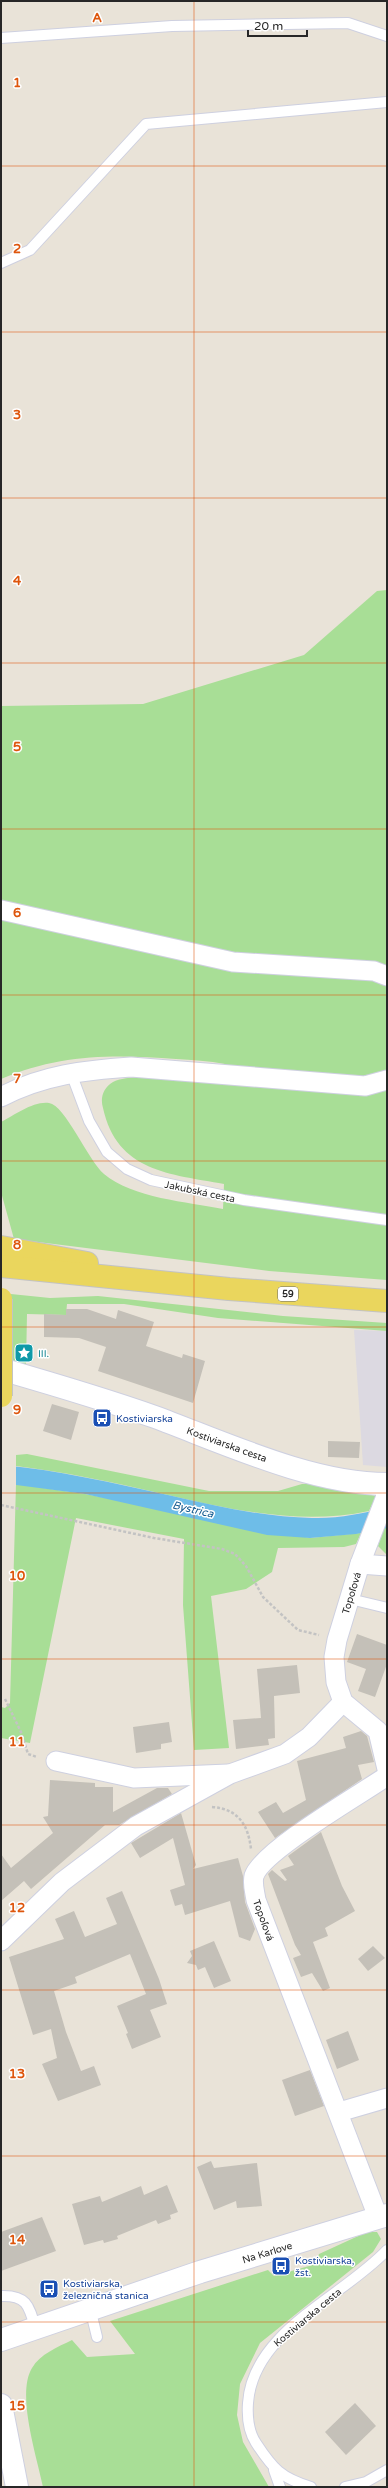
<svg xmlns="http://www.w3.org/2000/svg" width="388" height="2488" font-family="'Varela Round',sans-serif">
<rect width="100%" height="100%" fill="#e9e3d8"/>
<polygon fill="#dcd9e1" points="354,1330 387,1331 387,1467 363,1465"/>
<g fill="#a8de96">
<path d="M387,590v690l-118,-9 -255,-32 -13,-47v-70c14,-7 32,-21 48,-19 16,2 39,57 55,71 28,24 84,28 119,35l1,-25c-54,-10 -107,-12 -121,-76 -3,-10 0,-20 10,-26 20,-11 86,0 111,2l1,-20c-16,-3 -33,-4 -49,-5 -62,-5 -117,-5 -175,20v-373l142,-2 161,-49 73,-64z"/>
<polygon points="1,1293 50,1298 98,1296 283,1316 387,1323 387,1331 218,1318 124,1304 67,1304 66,1315 27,1314 26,1365 1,1359"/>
<path d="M27,1454l182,37h69l24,-7h14l60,12 -7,15c-70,15 -141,-2 -210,-18 -47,-11 -94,-21 -143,-27v-11z"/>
<polygon points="16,1484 85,1494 310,1538 361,1533 356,1544 344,1547 278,1548 272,1572 246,1589 211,1596 229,1748 194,1750 183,1605 184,1539 76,1518 30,1743 1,1738 1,1707 5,1708 10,1703"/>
<polygon points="384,1528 387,1528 387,1555 378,1546"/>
<path d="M367,2232h10l4,7 -8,13 -113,91 -20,41 -3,31 6,27 26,45h-226c-6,-30 -27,-93 -11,-119 8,-14 26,-21 40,-28l15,17 48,-3 -25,-33 158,-51 6,6 42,-12 3,-10z"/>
</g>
<path fill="#6ebde8" d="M1,1465c57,5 112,18 167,30 47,11 96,22 144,23 25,1 51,-5 75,-10v20l-31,6 -46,4 -43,-3 -182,-41 -84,-11z"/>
<polygon fill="#e9e3d8" points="1,1463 16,1464 16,1486 1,1485"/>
<g fill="#c4c0b8">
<polygon points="66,1309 87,1309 116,1319 118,1310 154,1322 146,1346 182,1358 183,1354 205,1361 193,1403 98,1371 106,1347 79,1338 44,1337 44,1314 66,1315"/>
<polygon points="52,1404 79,1412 71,1440 43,1431"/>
<polygon points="328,1441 360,1442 359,1458 328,1457"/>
<polygon points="357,1634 387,1645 387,1664 375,1697 358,1691 366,1669 347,1662"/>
<polygon points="297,1665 300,1693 274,1696 275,1738 268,1739 269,1745 236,1749 233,1720 261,1718 257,1669"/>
<polygon points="169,1722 172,1742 161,1744 161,1749 136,1753 133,1727"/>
<polygon points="361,1731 367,1736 374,1762 358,1765 362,1779 275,1838 258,1812 276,1802 283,1813 306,1800 297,1761 346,1748 343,1737"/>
<polygon points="50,1780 95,1783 95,1787 113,1787 113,1812 157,1788 168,1788 172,1794 119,1825 105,1825 31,1889 24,1881 1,1901 1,1854 11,1868 53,1833 43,1817 48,1816"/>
<polygon points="181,1813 196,1865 193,1869 238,1858 243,1876 245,1902 255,1929 250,1941 239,1937 230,1901 185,1915 182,1904 175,1906 170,1890 185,1885 173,1838 140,1858 131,1843"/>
<polygon points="321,1832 342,1886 355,1911 325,1928 328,1936 313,1942 330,1988 323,1991 312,1973 301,1977 293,1958 301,1955 295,1945 268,1874 272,1870 285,1881 287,1880 280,1870 294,1865 288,1856"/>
<polygon points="122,1891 159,1979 167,2004 150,2010 161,2037 132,2049 126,2034 128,2033 117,2006 146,1994 130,1954 75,1977 77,1983 54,1991 66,2032 81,2071 94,2066 101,2085 58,2101 42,2064 57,2058 51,2029 33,2035 9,1957 64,1939 55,1919 74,1911 85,1937 117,1924 106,1898"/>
<polygon points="214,1941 231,1981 214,1988 205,1967 198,1970 196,1965 187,1963 192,1956 190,1951"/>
<polygon points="373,1946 385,1958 368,1971 358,1959"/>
<polygon points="348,2031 359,2060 337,2069 326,2040"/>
<polygon points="310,2070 324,2106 295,2116 282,2080"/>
<polygon points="211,2161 214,2168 257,2163 262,2206 237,2208 236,2201 214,2210 197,2167"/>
<polygon points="167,2185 178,2212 170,2215 171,2219 158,2224 156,2220 117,2236 118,2239 104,2243 103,2240 84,2245 72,2204 100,2196 102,2202 141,2186 144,2195"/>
<polygon points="42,2217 56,2251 1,2271 1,2232"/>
<polygon points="355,2403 376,2426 346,2455 325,2432"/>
</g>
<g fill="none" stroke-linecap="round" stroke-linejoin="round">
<g stroke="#ced0e0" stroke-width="12">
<g id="service">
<polyline points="1,38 172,26 348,23 387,36"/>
<polyline points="1,263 30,250 146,124 387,102"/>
<polyline points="71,1073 89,1121 107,1152 127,1169 151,1180 244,1200 387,1220"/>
<polyline points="350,1599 387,1608"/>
<path d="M1,2296c25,-1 28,9 34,31"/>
<polyline points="90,2308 97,2337"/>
<polyline points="274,2470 280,2487"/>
<path d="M311,2487c-30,-9 -38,-18 -55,-44 -8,-12 -9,-26 -8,-40 5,-72 95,-106 139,-153"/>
<polyline points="345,2487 366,2482 387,2470"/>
</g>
</g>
<g stroke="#ced0e0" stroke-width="21">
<g id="minor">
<polyline points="1,910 233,962 374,971 387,976"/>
<path d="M1,1097c41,-22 85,-27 130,-30l234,19 22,-6"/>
<polyline points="387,1487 385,1499 360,1564 337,1640 334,1657 336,1682 343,1702 378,1731 387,1769"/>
<polyline points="360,1564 387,1566"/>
<polyline points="56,1761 134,1778 228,1774"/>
<polyline points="1,1941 62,1882 136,1826 230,1774 285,1754 309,1737 343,1702"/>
<polyline points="339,2112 387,2098"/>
<path d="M378,2217l-122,-317c-1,-7 -4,-16 -2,-24 8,-25 107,-82 133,-100"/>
</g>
</g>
<g stroke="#ced0e0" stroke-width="24">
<g id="tertiary">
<path d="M1,1369c52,15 103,30 154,48 70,26 157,67 232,67"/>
<polyline points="1,2340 200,2272 387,2215"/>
<polyline points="1,2405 17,2487"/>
</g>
</g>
<g stroke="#c3c3c3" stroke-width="24">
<g id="primary">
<polyline points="1,1247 87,1263"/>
<polyline points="1,1266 229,1289 387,1301"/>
</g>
</g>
<g stroke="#c3c3c3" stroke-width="2.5" stroke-dasharray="3 2" stroke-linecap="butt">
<polyline points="1,1505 154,1538 222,1549 235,1554 246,1566 263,1597 298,1630 319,1635"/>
<polyline points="5,1699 21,1732 28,1754 37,1757"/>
<path d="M212,1807c26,2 36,17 39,42"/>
</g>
<use href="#service" stroke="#fff" stroke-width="10"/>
<use href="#minor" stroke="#fff" stroke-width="19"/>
<use href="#tertiary" stroke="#fff" stroke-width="22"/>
<use href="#primary" stroke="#ead65d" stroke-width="22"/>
<g stroke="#c3c3c3" stroke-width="24" stroke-linecap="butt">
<polyline id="primary-bridge" points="1,1299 1,1396"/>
</g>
<use href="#primary-bridge" stroke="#ead65d" stroke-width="22"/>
</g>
<path fill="none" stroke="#de560d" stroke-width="1" stroke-opacity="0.55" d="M194,1v2486M1,166h386M1,332h386M1,498h386M1,663h386M1,829h386M1,995h386M1,1161h386M1,1327h386M1,1493h386M1,1659h386M1,1825h386M1,1990h386M1,2156h386M1,2322h386"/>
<defs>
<g id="sight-square" transform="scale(1)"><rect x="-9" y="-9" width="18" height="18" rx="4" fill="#0f9aa8" stroke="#fff"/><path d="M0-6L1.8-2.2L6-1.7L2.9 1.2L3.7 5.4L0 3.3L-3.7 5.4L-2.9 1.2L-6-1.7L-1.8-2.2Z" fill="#fff"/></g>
<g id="bus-square" transform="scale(1)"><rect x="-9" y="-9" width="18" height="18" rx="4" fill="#1a4fb4" stroke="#fff"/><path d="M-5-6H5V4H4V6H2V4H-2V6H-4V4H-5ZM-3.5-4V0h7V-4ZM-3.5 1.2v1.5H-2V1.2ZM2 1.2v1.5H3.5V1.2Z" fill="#fff"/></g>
</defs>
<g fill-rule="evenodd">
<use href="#sight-square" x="24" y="1353"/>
<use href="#bus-square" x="102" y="1418"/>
<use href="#bus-square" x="281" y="2266"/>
<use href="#bus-square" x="49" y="2289"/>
</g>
<g text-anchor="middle" stroke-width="3" stroke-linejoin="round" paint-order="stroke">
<rect fill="#fff" stroke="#686868" stroke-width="1" x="278" y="1287" width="20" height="14" rx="3"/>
<g font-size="9" font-weight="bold" fill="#272727">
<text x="288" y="1297">59</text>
</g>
<g font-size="10" fill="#272727" stroke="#fff">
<text transform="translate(200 1191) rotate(12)" y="4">Jakubská cesta</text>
<text transform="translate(227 1444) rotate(20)" y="4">Kostiviarska cesta</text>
<text transform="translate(351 1593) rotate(-73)" y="4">Topoľová</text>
<text transform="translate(264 1920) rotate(70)" y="4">Topoľová</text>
<text transform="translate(267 2252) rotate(-17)" y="4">Na Karlove</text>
<text transform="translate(307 2317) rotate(-40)" y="4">Kostiviarska cesta</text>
</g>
<g font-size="10" fill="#0d838f" stroke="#fff" text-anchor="start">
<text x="38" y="1357">III.</text>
</g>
<g font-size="10" fill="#164399" stroke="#fff" text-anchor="start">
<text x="116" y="1422">Kostiviarska</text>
<text x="295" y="2264">Kostiviarska,<tspan x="295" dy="12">žst.</tspan></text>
<text x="63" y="2287">Kostiviarska,<tspan x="63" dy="12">železničná stanica</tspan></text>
</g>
<g font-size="11" font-style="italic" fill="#12598f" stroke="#fff">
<text transform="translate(193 1509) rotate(13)" y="4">Bystrica</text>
</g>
</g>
<g font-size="13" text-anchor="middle" font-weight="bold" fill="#de560d" stroke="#fff" stroke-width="3" stroke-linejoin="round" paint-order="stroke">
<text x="97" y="22">A</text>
<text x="17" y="87">1</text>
<text x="17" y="253">2</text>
<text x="17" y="419">3</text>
<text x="17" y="585">4</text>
<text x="17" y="751">5</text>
<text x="17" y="917">6</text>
<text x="17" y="1083">7</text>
<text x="17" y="1249">8</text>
<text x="17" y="1414">9</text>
<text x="17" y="1580">10</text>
<text x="17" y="1746">11</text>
<text x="17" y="1912">12</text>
<text x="17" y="2078">13</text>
<text x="17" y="2244">14</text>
<text x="17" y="2410">15</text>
</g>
<rect width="388" height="2488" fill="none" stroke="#272727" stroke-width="4"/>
<path d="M248 30v6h59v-6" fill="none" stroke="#272727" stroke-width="2"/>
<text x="254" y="30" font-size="12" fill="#272727" stroke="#ffffff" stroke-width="3" paint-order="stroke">20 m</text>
</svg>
